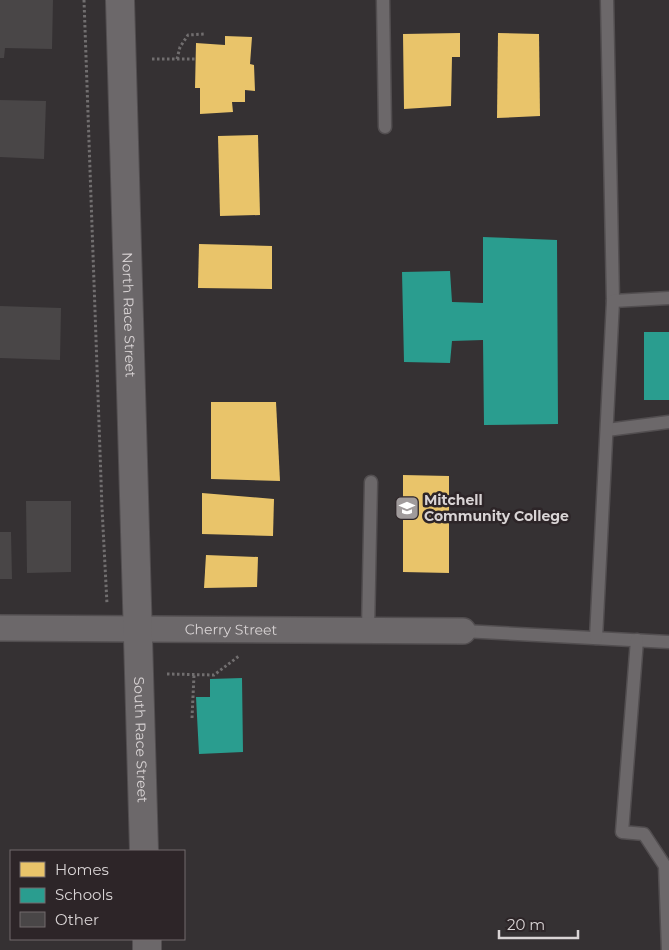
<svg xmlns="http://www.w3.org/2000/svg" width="669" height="950" font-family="Montserrat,sans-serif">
<rect width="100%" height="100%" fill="#353133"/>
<g fill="#e9c46a">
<polygon points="460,33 460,57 452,57 451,106 404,109 403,34"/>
<polygon points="498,33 539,34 540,116 497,118"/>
<polygon points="225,36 252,37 250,64 254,65 255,91 245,90 245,102 232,102 233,112 200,114 200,88 195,88 196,43 225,45"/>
<polygon points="258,135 260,215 220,216 218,136"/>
<polygon points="199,244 272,246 272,289 198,288"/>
<polygon points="211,402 276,402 280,481 211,479"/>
<polygon points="403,475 449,476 449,573 403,572"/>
<polygon points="202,493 274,499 273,536 202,534"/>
<polygon points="206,555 258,557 257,587 204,588"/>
</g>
<g fill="#2a9d8f">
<polygon points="483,237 557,240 558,424 484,425 483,340 452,341 450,363 404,362 402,272 450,271 452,302 483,303"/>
<rect x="644" y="332" width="25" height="68"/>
<polygon points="242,678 243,752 199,754 196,697 210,697 210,679"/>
</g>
<g fill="#494647">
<polygon points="0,0 53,0 52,49 5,48 4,58 0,58"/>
<polygon points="0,100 46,101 44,159 0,157"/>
<polygon points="0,306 61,308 60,360 0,358"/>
<polygon points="26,501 71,501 71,572 27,573"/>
<polygon points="0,532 11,532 12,579 0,579"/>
</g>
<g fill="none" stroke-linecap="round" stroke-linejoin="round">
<g stroke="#524e50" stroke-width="15">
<g id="service">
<polyline points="383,0 385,127"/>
<polyline points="607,0 613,301"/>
<polyline points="607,430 669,422"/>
<polyline points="368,630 371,482"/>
<polyline points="463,631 669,642"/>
<polyline points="596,638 613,301 669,298"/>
<polyline points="637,640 622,832 644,834 665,866 668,950"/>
</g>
</g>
<g stroke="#524e50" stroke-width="28">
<g id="minor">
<path id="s1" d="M0,628l463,3"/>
</g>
</g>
<g stroke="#524e50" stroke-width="30">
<g id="tertiary">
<path id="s2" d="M120,0l24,851"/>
<polyline points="147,939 147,950"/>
</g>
</g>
<g stroke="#716e6f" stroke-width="3" stroke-dasharray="2.5 2.5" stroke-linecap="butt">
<polyline points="84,0 102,508 107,604"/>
<polyline points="152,59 196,59"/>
<polyline points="177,59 180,47 188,35 205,34"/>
<polyline points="167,674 214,675 239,656"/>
<polyline points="192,718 194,675"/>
</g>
<use href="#service" stroke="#6c686a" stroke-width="12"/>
<use href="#minor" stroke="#6c686a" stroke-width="25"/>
<use href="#tertiary" stroke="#6c686a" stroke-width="28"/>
</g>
<defs>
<g id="university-square" transform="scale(1.25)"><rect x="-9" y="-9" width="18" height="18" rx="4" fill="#a09b9c" stroke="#2d2528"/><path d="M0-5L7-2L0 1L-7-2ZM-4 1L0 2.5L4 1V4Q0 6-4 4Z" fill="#fff"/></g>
</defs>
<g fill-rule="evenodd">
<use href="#university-square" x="407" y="508"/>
</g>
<g text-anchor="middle" stroke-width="5" stroke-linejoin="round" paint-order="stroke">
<g font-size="14" fill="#d9d4d5" stroke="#2d2528">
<text dy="5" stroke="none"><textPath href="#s2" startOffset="315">North Race Street</textPath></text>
<text dy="5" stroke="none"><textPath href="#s1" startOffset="231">Cherry Street</textPath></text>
<text dy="5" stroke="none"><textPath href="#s2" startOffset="740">South Race Street</textPath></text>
</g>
<g font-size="14" font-weight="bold" fill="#d9d4d5" stroke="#2d2528" text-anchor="start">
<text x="424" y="505">Mitchell<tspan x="424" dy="16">Community College</tspan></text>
</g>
</g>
<rect x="10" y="850" width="175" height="90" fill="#2d2528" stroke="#726b6d"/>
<rect x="20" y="862" width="25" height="15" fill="#e9c46a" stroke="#726b6d"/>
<text x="55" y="875" font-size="15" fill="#d9d4d5">Homes</text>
<rect x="20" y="888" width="25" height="15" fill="#2a9d8f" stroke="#726b6d"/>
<text x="55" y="900" font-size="15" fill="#d9d4d5">Schools</text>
<rect x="20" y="912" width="25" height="15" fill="#494647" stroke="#726b6d"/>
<text x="55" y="925" font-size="15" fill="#d9d4d5">Other</text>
<path d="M499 930v8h79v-8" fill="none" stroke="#d9d4d5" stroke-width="2.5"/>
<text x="507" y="930" font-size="15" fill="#d9d4d5" stroke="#2d2528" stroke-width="4" paint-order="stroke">20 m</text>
</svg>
